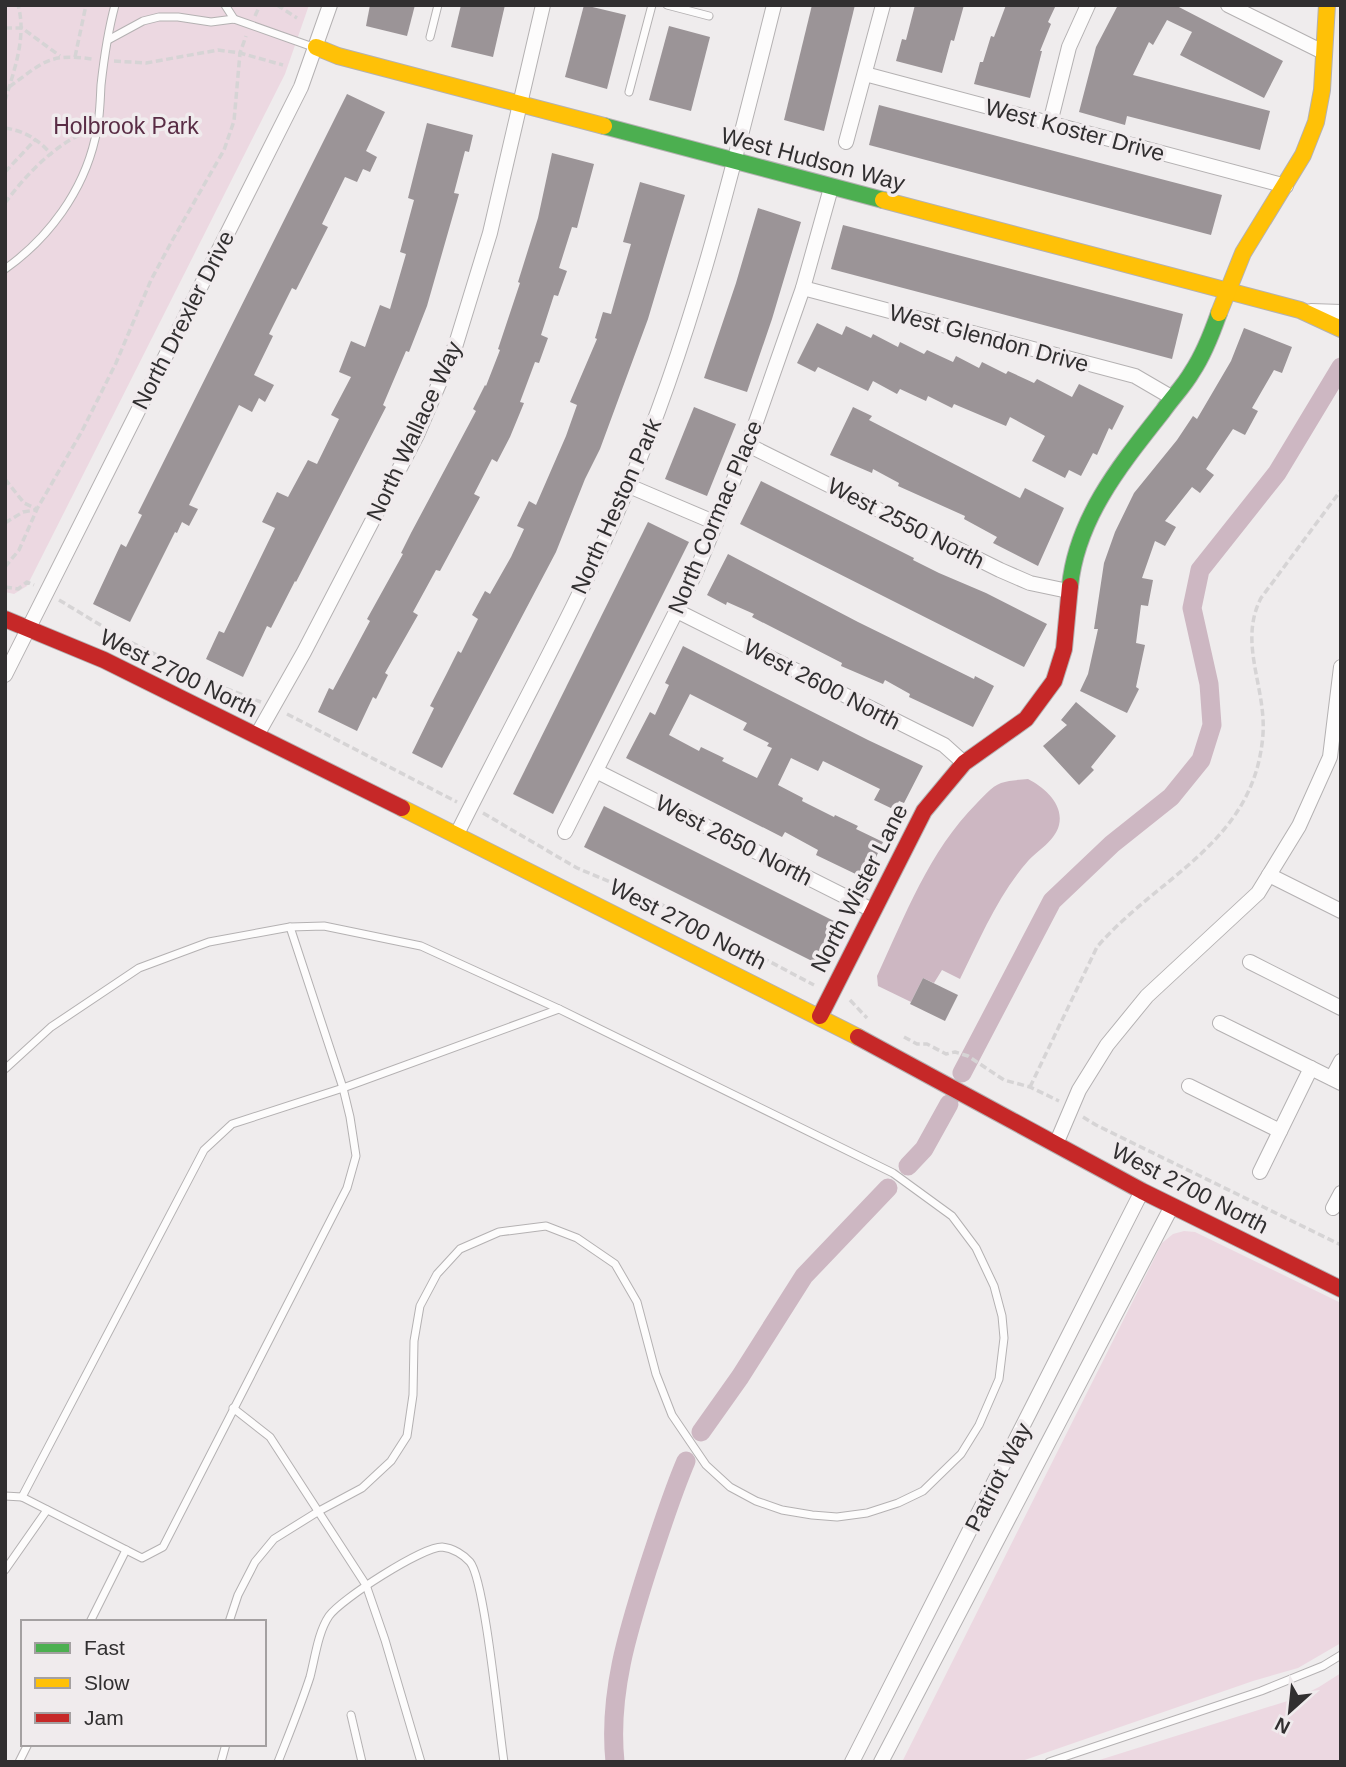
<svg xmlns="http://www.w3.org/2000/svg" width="1346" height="1767" font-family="Arial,sans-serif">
<rect width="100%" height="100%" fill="#efeced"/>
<g fill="#ecd8e1">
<polygon points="5,5 309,5 285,74 27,586 14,594 5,592"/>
<polygon points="1184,1231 1195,1232 1341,1303 1341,1643 1298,1668 1253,1681 1019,1762 902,1762 1162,1243 1173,1234"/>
<polygon points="1341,1673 1341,1762 1093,1762 1297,1698 1319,1687"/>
</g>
<path fill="#cdb7c2" d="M1028,779c16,8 36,25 31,46 -4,16 -21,25 -31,36 -30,34 -48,78 -68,118l-18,-9 -8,13 -11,-5 -12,24 -33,-16 -1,-10c28,-60 52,-125 100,-173 7,-7 14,-16 24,-20 8,-3 19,-3 27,-4z"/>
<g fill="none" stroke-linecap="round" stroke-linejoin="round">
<g stroke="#cdb7c2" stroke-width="19">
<polyline points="962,1073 1052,901 1112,844 1171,797 1201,760 1212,725 1209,684 1192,608 1200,570 1277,473 1341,367"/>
<polyline points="908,1166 924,1149 949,1104"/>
<polyline points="701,1432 740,1377 804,1276 888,1188"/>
<path d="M615,1762c-7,-68 13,-131 33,-194 12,-36 23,-72 38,-107"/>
</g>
</g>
<g fill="#9b9497" fill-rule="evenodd">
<polygon points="370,5 415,5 407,36 366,26"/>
<polygon points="461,5 505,5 493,57 451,47"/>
<polygon points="584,5 626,15 607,89 565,77"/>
<polygon points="812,5 855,5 824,131 784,120"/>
<polygon points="915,5 964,5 954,41 951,40 942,73 896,61 902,39 906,40"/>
<polygon points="1006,5 1056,5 1048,22 1051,24 1040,51 1042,51 1030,98 974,84 980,62 983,62 991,36 994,37"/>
<polygon points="1118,5 1175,5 1283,61 1264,98 1180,55 1192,32 1167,20 1153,45 1149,42 1133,75 1270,111 1260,150 1127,116 1125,125 1079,112 1096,47"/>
<polygon points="669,26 710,37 691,111 649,100"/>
<polygon points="347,94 385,112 366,151 377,157 370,172 363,169 357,182 345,177 322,224 328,227 296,290 292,288 269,334 273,336 254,375 274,385 265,402 259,398 252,412 239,405 189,505 198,509 189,526 182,522 177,533 175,532 130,622 93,604 121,544 126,547 142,515 138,513"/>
<polygon points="879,105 1222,195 1211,235 869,145"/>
<polygon points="427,123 473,135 469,152 465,151 454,193 459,194 427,306 409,352 406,351 383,405 386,407 296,582 295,581 271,628 267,626 243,677 206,659 219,631 224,633 275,528 262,522 277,492 288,497 308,460 317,464 339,419 331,415 351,377 339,372 351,341 365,347 380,305 390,309 406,254 400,252 414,200 408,198"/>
<polygon points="552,153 594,164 577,228 572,227 559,268 567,271 558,296 554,295 541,335 548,338 539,363 535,362 520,402 524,403 510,437 497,462 492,459 474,494 480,497 440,571 436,570 413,612 418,615 385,673 388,675 376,699 373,697 357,731 318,712 329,688 333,690 370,621 367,619 403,554 401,553 411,533 476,411 473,409 485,385 486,386 500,350 498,349 520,283 518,282 538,218"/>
<polygon points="640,182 685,195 648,319 600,449 585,479 556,552 442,768 412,753 434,708 430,706 446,675 458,651 461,653 478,619 472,615 485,591 490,594 511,557 524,529 517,526 529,501 536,505 566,436 577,405 570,402 597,339 595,338 603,312 611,314 631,244 623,242"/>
<polygon points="758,208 801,222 772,319 747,392 704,378 736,283"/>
<polygon points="843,225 1183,314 1172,359 831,269"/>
<polygon points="817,323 842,335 846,326 871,338 873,334 898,347 900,342 924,354 927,350 953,362 956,356 979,368 982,362 1006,374 1008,371 1034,383 1037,379 1072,397 1079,384 1124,406 1112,430 1109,428 1097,455 1093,453 1081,476 1069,470 1065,478 1032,461 1045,436 1010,417 1006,426 954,404 952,408 928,396 926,401 900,389 897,394 873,381 868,391 818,367 815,372 797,363"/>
<polygon points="1244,328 1292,347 1282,373 1274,370 1252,408 1258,411 1245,435 1233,429 1206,469 1214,475 1200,493 1192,487 1165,521 1176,527 1165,546 1155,541 1142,578 1153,580 1148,606 1141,605 1136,643 1145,645 1136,687 1139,689 1127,713 1080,691 1088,674 1098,629 1094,629 1104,563 1115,532 1134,493 1177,440 1193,416 1197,419 1231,361"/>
<polygon points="694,407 736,424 707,496 665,479"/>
<polygon points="853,407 872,416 869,420 1020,498 1025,488 1064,508 1038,566 993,543 997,537 964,519 965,516 898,486 899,483 873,469 872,473 830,455"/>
<polygon points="761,481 914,558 913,560 939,573 986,593 1047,624 1024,667 740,524"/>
<polygon points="648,522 689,542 553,814 513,794"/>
<polygon points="728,554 858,622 974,679 975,676 994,686 973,727 909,697 910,694 885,680 883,684 841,666 842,663 752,617 754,614 727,602 726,605 707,595"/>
<path d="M683,646l185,94 55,26 -19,37 -5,-2 -4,9 -21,-10 6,-11 -57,-28 -5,10 -27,-13 -13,27 25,13 -1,3 32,16 1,-2 23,11 -2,3 27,13 -17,37 -50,-24 2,-5 -33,-18 -3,5 -156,-79 24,-46 5,3 14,-30 -4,-2zM690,694l57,29 -4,7 26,13 -2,3 5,2 -15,30 -35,-17 2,-3 -23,-11 -2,4 -30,-16z"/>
<polygon points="1076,702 1116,736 1091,767 1094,770 1079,785 1043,746 1067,725 1061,720"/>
<polygon points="604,806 840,924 820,965 584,847"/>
<polygon points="923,978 958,995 945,1021 910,1004"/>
</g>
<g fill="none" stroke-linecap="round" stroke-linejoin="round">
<g stroke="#b4b1b2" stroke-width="9">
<g id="lane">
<polyline points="225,5 234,19"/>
<polyline points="667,5 709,16"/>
<polyline points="430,37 438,5"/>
<polyline points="108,40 143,21 159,17 178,17 211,22 234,19 313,47"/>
<polyline points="629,92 652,5"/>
<path d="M5,269c44,-31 78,-78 90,-130 5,-17 5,-36 6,-54 3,-27 7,-54 14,-80"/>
<polyline points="5,1069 51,1027 139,968 209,942 290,927 324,926 421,946 559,1009 893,1173 952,1216 976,1248 994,1286 1002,1316 1004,1338 999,1379 979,1425 961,1454 923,1491 898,1503 867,1513 837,1517 812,1515 782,1510 756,1501 730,1487 706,1465 672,1415 656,1374 637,1302 615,1264 577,1238 546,1226 499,1232 460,1249 437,1274 420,1306 414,1341 413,1395 407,1436 391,1461 362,1488 319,1511 274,1539 255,1562 238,1595 229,1622"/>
<polyline points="233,1408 270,1437 366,1585 385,1640 421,1762"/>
<polyline points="5,1496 22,1497 142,1558 163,1547 347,1188 356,1156 350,1117 343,1088 290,927"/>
<polyline points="22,1497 204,1150 232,1124 343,1088 559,1009"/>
<polyline points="5,1570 47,1510"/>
<polyline points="90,1622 126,1550"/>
<polyline points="351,1715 362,1762"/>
<polyline points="19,1762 28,1744"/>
<polyline points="221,1762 226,1744"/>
<path d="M278,1762c11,-28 23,-57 32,-85 5,-19 8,-45 19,-61 12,-17 93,-69 113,-69 11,1 22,8 28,15 15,18 29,167 34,200"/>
<polyline points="1049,1762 1261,1691 1323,1666 1341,1655"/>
</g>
</g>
<g stroke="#b4b1b2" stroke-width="16">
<g id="street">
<polyline points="1228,5 1325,53"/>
<polyline points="865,74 1286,186"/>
<polyline points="1050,123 1069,47 1088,5"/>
<polyline points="846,142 883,5"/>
<polyline points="803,288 1135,376 1171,397"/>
<polyline points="1311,311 1341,312"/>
<polyline points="748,445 1000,570 1030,583 1068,591"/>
<polyline points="629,486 716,523"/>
<polyline points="677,611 944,745 964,763"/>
<polyline points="5,675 301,87 330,5"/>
<polyline points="257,735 304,652 417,435 456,344 490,233 543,5"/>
<polyline points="596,771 872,910"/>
<polyline points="565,832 695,574 748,445 803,288 831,188"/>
<path d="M457,834c57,-115 121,-228 171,-347 66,-155 105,-319 146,-482"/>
<polyline points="1269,875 1341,911"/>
<polyline points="1250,962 1341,1008"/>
<polyline points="1220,1023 1341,1083"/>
<polyline points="1332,1078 1341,1061"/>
<polyline points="1189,1086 1280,1131"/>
<polyline points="1056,1144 1079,1090 1107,1045 1147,996 1258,893 1299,826 1330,757 1341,667"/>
<polyline points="1260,1172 1311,1068"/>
<polyline points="1333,1208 1341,1193"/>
<polyline points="852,1762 1142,1191"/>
<polyline points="881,1762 1172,1206"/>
</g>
</g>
<g stroke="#b4b1b2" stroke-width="18">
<g id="fast">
<polyline points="604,126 883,200"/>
<path d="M1070,586c7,-69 52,-123 93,-175 9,-13 21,-25 29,-39 12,-18 20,-39 27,-59"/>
</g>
</g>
<g stroke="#b4b1b2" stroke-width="18">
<g id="slow">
<polyline points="316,47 338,56 604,126"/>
<polyline points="883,200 1300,310 1341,329"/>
<polyline points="1219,313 1243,253 1303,155 1316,122 1322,90 1327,5"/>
<polyline points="402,808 858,1037"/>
</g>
</g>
<g stroke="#b4b1b2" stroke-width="18">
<g id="jam">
<polyline points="5,619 104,660 402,808"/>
<polyline points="820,1016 924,811 964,763 1026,719 1054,681 1064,649 1070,586"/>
<polyline points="858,1037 1142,1191 1341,1289"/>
</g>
</g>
<g stroke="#d6d4d5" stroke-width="3.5" stroke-dasharray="7 3.5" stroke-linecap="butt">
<polyline points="277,5 297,18"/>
<polyline points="255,16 260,5"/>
<polyline points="5,28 22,28 60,56"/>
<polyline points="75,57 86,5"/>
<polyline points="114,61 146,63 218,50 240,53 283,65"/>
<path d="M9,87c35,-25 39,-34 83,-28"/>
<path d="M5,101c9,-31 22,-64 13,-96"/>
<path d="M5,128c20,3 34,12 47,27"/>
<polyline points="5,172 36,139"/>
<path d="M5,203c20,-27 48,-57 79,-70"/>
<polyline points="5,479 24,503 37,509"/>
<polyline points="5,523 23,512 35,510"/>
<polyline points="5,567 19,550 37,509 82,431 116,363 151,280 173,239 224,150 234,121 240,53 246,36"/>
<polyline points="5,587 18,589 27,582 34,585"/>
<polyline points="59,600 122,638 222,687 261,702"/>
<polyline points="287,714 457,802"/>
<polyline points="483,813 577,868 651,899 814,985"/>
<polyline points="850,1000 867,1018"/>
<polyline points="904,1037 917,1044 927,1044 946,1054 955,1052 968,1056 1004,1080 1030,1087 1059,1101"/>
<path d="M1030,1087l67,-140c62,-72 158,-104 166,-213 3,-48 -25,-91 -2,-136l80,-108"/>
<polyline points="1083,1117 1096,1125 1341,1245"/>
</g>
<use href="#lane" stroke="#fdfcfc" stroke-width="7"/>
<use href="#street" stroke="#fdfcfc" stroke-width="14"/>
<use href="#fast" stroke="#4caf50" stroke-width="16"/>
<use href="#slow" stroke="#ffc107" stroke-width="16"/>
<use href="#jam" stroke="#c62828" stroke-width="16"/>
</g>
<g text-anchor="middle" stroke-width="7" stroke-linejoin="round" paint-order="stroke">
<g font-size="23" fill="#592d45" stroke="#f0ebed">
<text x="126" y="134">Holbrook Park</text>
</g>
<g font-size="23" fill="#312f30" stroke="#f0ebed">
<text transform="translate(1075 130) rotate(15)" y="8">West Koster Drive</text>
<text transform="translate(813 159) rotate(15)" y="8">West Hudson Way</text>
<text transform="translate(183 320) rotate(-63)" y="8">North Drexler Drive</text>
<text transform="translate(989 338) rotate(15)" y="8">West Glendon Drive</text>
<text transform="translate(414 431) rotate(-65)" y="8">North Wallace Way</text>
<text transform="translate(616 506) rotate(-66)" y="8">North Heston Park</text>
<text transform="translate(715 517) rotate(-67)" y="8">North Cormac Place</text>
<text transform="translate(906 523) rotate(27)" y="8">West 2550 North</text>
<text transform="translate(179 673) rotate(26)" y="8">West 2700 North</text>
<text transform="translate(822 684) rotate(27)" y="8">West 2600 North</text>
<text transform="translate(734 840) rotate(27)" y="8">West 2650 North</text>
<text transform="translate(859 888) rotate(-63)" y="8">North Wister Lane</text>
<text transform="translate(688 924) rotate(27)" y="8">West 2700 North</text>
<text transform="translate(1190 1188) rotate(27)" y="8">West 2700 North</text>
<text transform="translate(998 1477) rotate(-63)" y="8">Patriot Way</text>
</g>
</g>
<rect width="1346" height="1767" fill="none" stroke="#312f30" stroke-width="14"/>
<rect x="21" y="1620" width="245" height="126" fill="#f0ebed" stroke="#a4a0a1" stroke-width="2"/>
<rect x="35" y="1643" width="35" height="10" fill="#4caf50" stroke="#a4a0a1" stroke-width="2"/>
<text x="84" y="1655" font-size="21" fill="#312f30">Fast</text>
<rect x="35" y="1678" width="35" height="10" fill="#ffc107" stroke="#a4a0a1" stroke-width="2"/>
<text x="84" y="1690" font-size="21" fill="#312f30">Slow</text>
<rect x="35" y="1713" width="35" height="10" fill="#c62828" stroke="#a4a0a1" stroke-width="2"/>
<text x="84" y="1725" font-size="21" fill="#312f30">Jam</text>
<g transform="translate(1290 1711) rotate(207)" stroke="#f0ebed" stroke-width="5" paint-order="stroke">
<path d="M0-5L12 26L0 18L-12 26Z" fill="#312f30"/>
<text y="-10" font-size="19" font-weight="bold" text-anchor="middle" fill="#312f30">N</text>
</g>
</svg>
